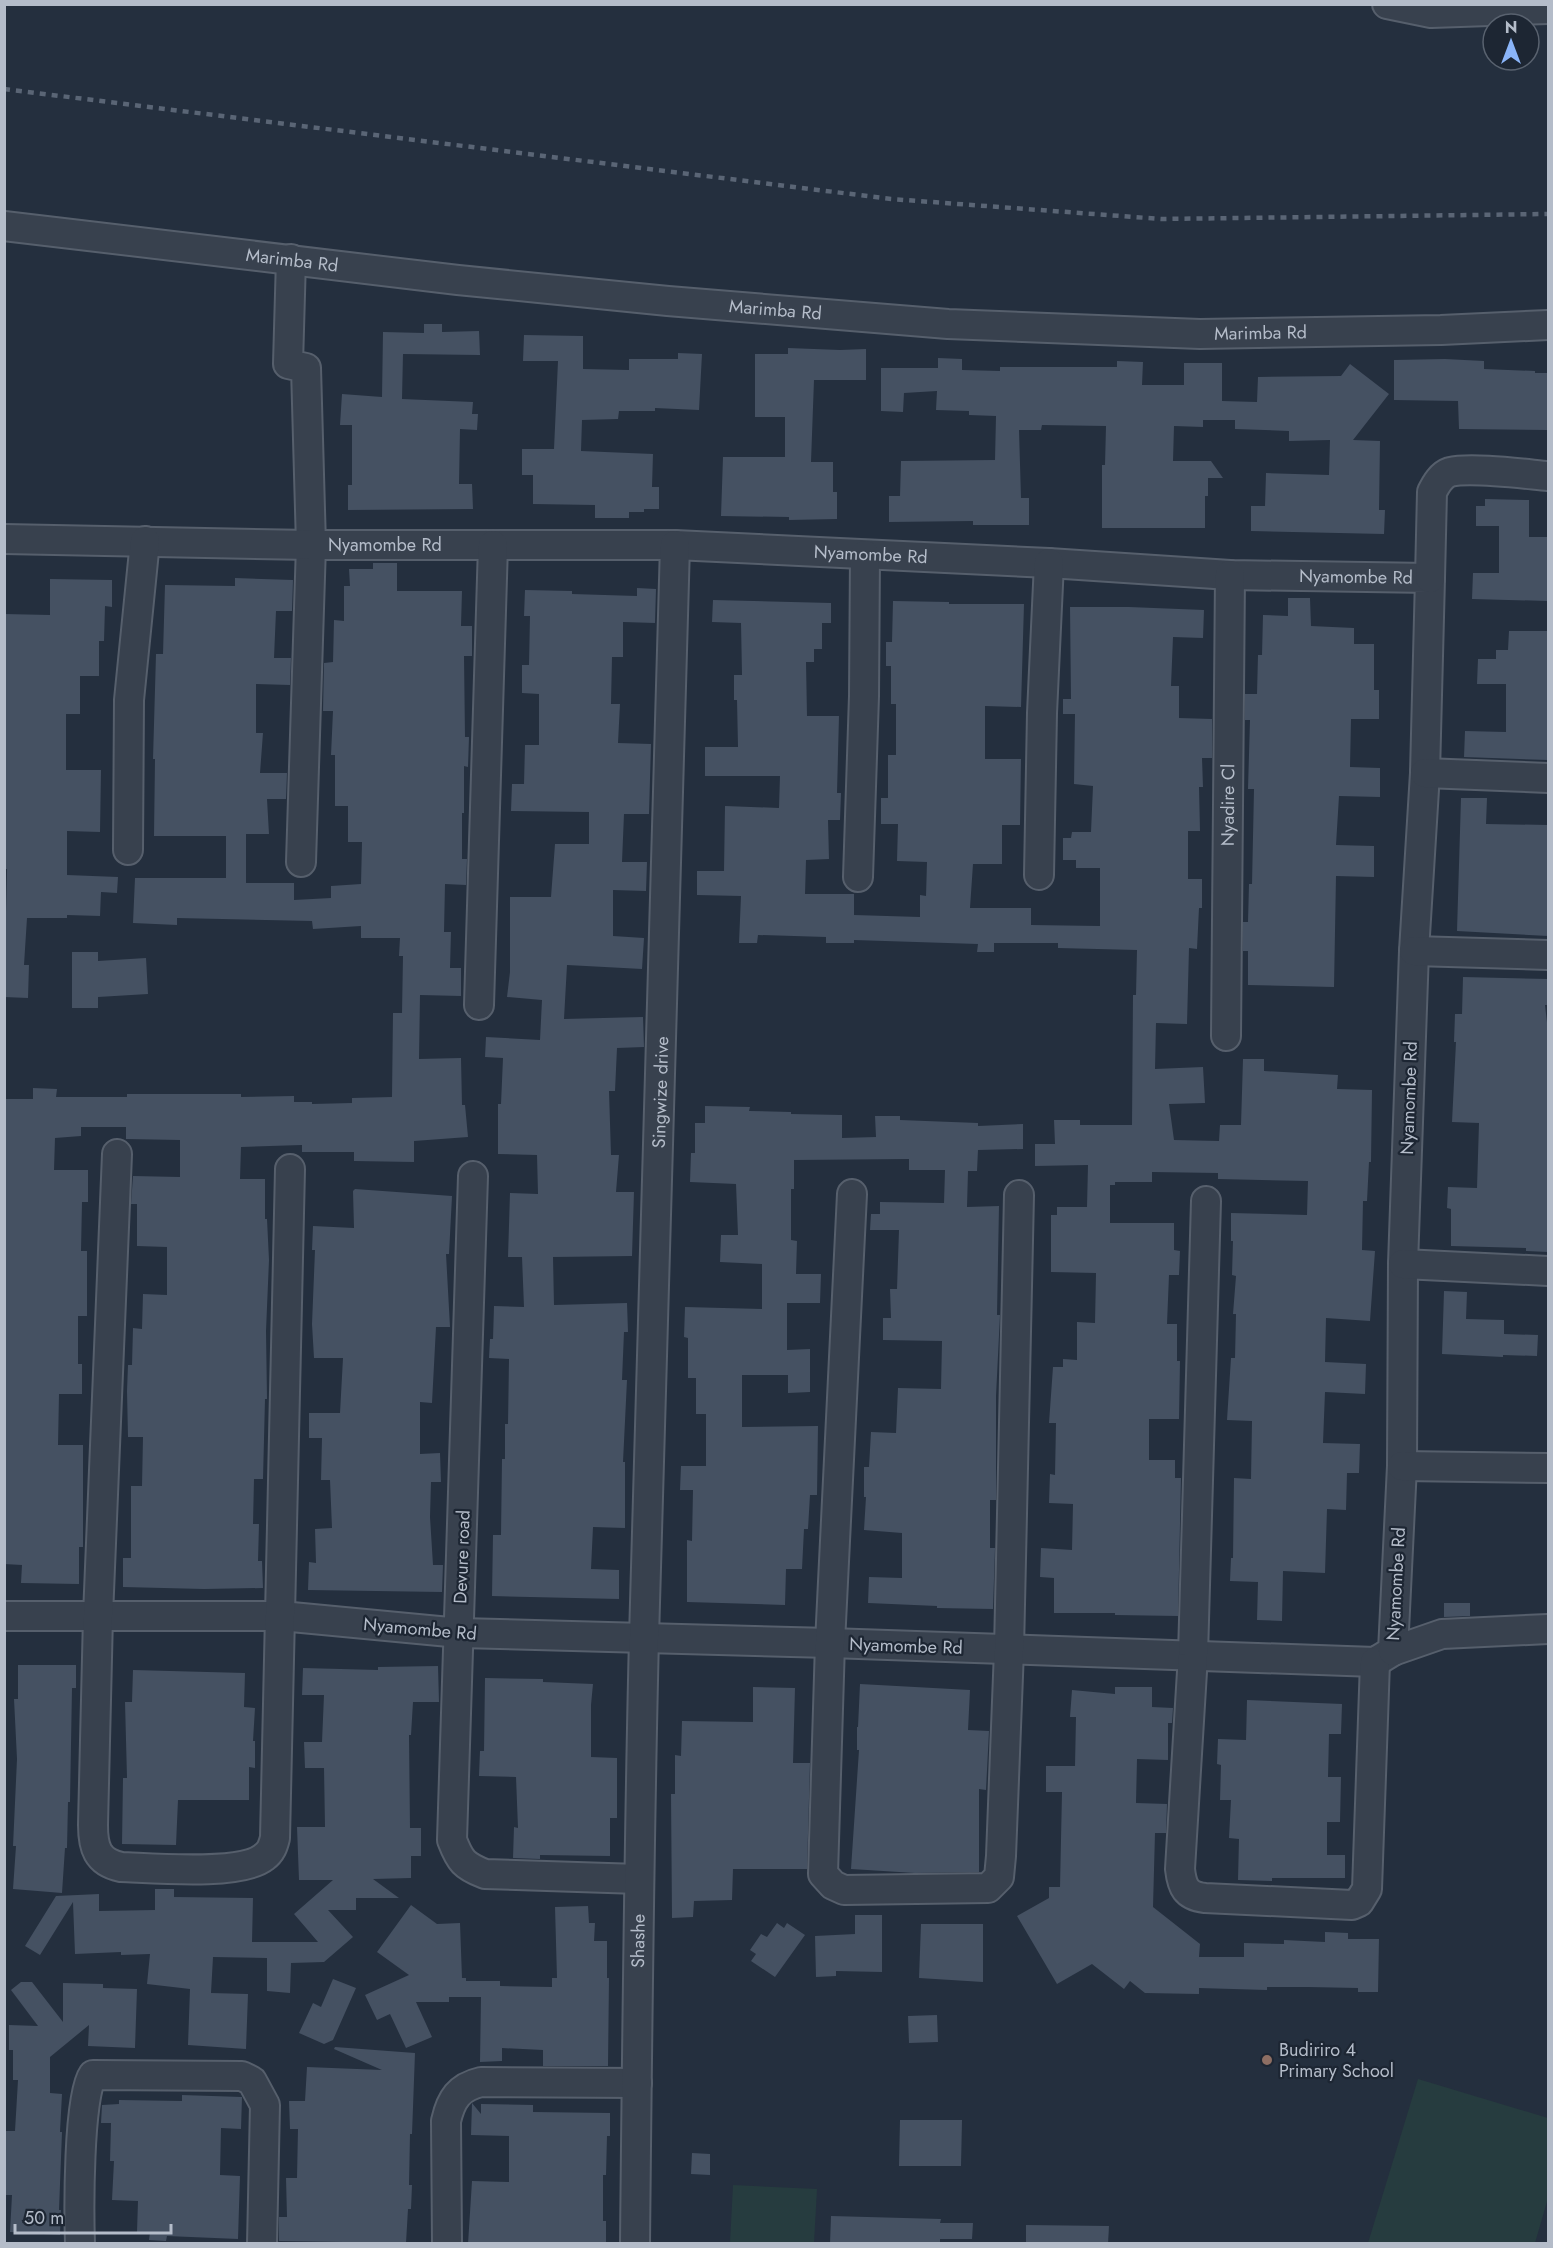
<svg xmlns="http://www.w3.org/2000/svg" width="1553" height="2248" font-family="Jost,sans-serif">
<rect width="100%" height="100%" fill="#242f3e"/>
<g fill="#263c3f">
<polygon points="1418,2079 1548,2118 1548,2198 1535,2243 1368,2243"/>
<polygon points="733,2185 817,2189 814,2243 730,2243"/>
</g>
<g fill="#455162">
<polygon points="424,324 442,324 442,332 479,331 480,355 403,354 402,399 473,402 472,414 478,414 477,430 460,429 459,484 472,484 473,509 348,510 348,485 352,485 352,425 340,425 342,394 382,397 383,332 424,333"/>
<polygon points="524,335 583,336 583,369 629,370 629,359 678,359 678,353 702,354 699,410 655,408 655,411 619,411 618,419 582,420 581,451 653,454 652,487 659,487 659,509 644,509 644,512 629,512 629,518 595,518 595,505 533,504 533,475 522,475 522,449 554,449 558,361 523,361"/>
<polygon points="788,348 840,350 866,349 866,380 814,380 811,462 833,462 833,492 837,492 837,519 789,520 789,517 721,516 723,457 785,457 785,417 755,417 755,354 788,354"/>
<polygon points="938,358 962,359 962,370 1000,371 1000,367 1117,367 1117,361 1143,362 1142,385 1184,385 1184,363 1222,363 1222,401 1257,402 1258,377 1341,376 1350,364 1389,394 1353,440 1380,441 1379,510 1385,510 1384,534 1251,531 1251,506 1265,506 1266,473 1329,475 1330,440 1289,441 1289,431 1235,429 1235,420 1203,420 1203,427 1174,426 1173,461 1211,461 1223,478 1208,478 1208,496 1205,496 1205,528 1102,528 1102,465 1105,465 1106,426 1042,425 1041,430 1019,430 1021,498 1029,498 1029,525 973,525 973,521 889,522 889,496 900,496 901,461 995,460 996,416 969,415 969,411 936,410 937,391 904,393 903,412 881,411 881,368 938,368"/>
<polygon points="1445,359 1484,361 1484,369 1535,371 1535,373 1548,373 1548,430 1459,429 1458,401 1394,400 1394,360"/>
<polygon points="1485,499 1529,500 1529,537 1548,537 1548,601 1472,599 1473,573 1499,573 1499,526 1476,526 1476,506 1485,506"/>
<polygon points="373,563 397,563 397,591 462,591 461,626 472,626 472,656 464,656 465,737 469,737 468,767 464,766 464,813 462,813 462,859 467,859 466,885 445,884 444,932 451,932 450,968 461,968 461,996 420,995 419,1059 461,1058 462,1105 465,1105 468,1137 414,1141 414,1162 354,1161 354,1152 302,1152 302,1145 241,1147 240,1179 265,1179 265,1219 267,1219 269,1260 266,1331 267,1399 265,1399 263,1479 254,1479 253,1524 259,1524 258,1561 262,1561 263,1588 204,1589 123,1587 123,1558 131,1558 131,1486 142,1486 143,1437 128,1437 127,1391 128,1365 132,1365 133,1328 142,1329 143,1294 167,1295 167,1247 137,1246 137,1204 131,1204 133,1176 180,1177 180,1140 126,1139 126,1127 81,1127 81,1136 55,1138 54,1170 88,1170 88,1202 82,1202 81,1251 87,1251 87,1316 78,1316 78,1364 82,1364 82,1394 59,1394 58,1445 83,1445 83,1547 79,1547 79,1584 21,1583 22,1565 4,1564 4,1099 33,1099 33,1088 57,1089 56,1097 127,1097 127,1094 241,1094 241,1097 294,1096 294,1102 312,1102 312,1104 352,1103 352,1098 392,1097 393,1013 402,1013 403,956 399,956 400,938 361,938 361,926 313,929 312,921 177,918 177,925 133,923 135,878 226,878 226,836 154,836 155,759 153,759 156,654 163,654 165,585 235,586 235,578 293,580 292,611 276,611 274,658 291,658 290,685 256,684 256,733 263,733 260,773 287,773 286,799 267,799 269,834 246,834 246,883 294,883 294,900 331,898 331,886 361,884 362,842 348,842 348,806 335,806 335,755 331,755 333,711 323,711 324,663 333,662 334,620 344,621 344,586 350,586 349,569 373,569"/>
<polygon points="50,579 112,580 112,607 105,606 104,641 99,641 99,676 80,676 80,714 66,714 66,770 101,770 100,832 67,831 67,875 118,877 117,893 101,892 100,916 67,915 67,918 27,918 24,965 29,965 28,998 4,997 7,869 4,869 4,614 50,615"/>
<polygon points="637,588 656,589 655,623 623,622 623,657 612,657 611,704 620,704 618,743 651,744 649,814 624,814 622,862 647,862 646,891 613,890 613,936 644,938 642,969 567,965 564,1019 643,1017 644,1047 617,1048 615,1091 609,1091 611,1155 619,1155 616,1192 634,1192 632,1256 553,1257 554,1305 627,1303 628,1332 624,1332 622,1380 627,1380 623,1462 625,1462 625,1528 593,1527 591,1569 619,1570 619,1599 492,1596 493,1535 501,1535 502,1459 505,1459 505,1424 508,1424 509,1359 489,1358 490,1339 493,1339 494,1306 524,1307 522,1257 508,1257 510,1193 538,1194 537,1155 498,1154 498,1104 501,1104 503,1058 485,1057 486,1037 540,1040 542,1000 507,997 510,972 510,897 551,897 555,844 589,844 589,812 511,811 512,784 524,784 525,745 539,745 539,694 522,693 522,665 529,665 530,616 524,616 525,590 572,591 572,594 637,596"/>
<polygon points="1288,598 1310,598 1311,626 1354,628 1354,644 1374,644 1374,690 1379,690 1379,719 1351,719 1350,767 1380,768 1380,797 1339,796 1336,845 1374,846 1374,877 1336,876 1334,987 1248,985 1248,951 1243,951 1243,922 1248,922 1249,884 1252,884 1254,789 1248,789 1250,720 1245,720 1245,694 1257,694 1258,655 1262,655 1263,615 1288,616"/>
<polygon points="713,600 831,603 831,623 822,623 822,649 814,649 814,662 806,662 807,716 839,716 837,793 841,793 840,820 828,820 829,859 806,860 805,894 854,894 854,915 920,917 920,895 926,896 927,862 897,861 898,824 881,824 881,798 888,798 888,755 896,755 896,704 891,704 891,666 886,666 886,642 892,642 893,601 949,602 949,604 1024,604 1021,707 985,706 985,759 1021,759 1020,825 1002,825 1002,864 973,864 970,908 1031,908 1031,925 1100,926 1100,868 1076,868 1076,860 1063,860 1063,838 1071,838 1072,832 1091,832 1093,786 1074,784 1075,714 1063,714 1063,699 1071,699 1070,607 1129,607 1204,610 1203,638 1173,637 1171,686 1179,686 1179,718 1212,719 1212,758 1202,758 1203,787 1199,787 1200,831 1188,831 1188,879 1202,879 1202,908 1199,908 1197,949 1189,948 1187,1024 1156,1023 1155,1069 1203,1067 1205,1103 1169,1104 1174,1140 1219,1141 1220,1125 1241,1125 1243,1059 1264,1059 1264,1071 1338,1075 1337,1089 1372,1090 1371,1162 1369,1162 1367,1201 1363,1201 1362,1250 1375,1251 1370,1321 1326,1318 1325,1362 1366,1364 1365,1394 1325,1392 1323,1443 1360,1444 1359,1473 1347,1473 1346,1510 1327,1509 1325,1573 1283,1571 1282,1621 1257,1620 1258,1582 1230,1581 1231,1558 1233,1558 1234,1478 1251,1479 1252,1421 1227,1420 1231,1358 1235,1358 1236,1314 1233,1314 1236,1276 1232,1275 1233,1241 1231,1241 1231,1213 1307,1215 1308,1181 1218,1179 1218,1173 1152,1172 1152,1182 1115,1182 1115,1185 1110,1185 1110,1223 1174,1223 1174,1250 1180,1251 1179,1275 1169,1275 1167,1324 1177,1324 1177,1361 1180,1361 1179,1419 1149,1419 1149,1460 1175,1460 1175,1478 1181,1478 1178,1616 1115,1615 1115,1613 1054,1613 1054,1578 1040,1577 1041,1548 1072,1550 1073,1504 1049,1503 1050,1474 1055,1475 1056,1423 1049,1423 1053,1367 1063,1367 1063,1359 1077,1360 1077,1322 1095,1323 1096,1273 1051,1272 1051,1215 1057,1215 1057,1207 1087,1207 1088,1165 1035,1166 1035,1144 1055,1144 1054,1120 1080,1120 1080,1125 1132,1125 1133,995 1136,995 1137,950 1058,948 1058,943 994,943 994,952 977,952 978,944 854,940 854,943 826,943 826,937 758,935 757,943 739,943 741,896 697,895 697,871 724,871 725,806 779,808 780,776 705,776 705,747 738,747 737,700 734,700 734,675 742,675 741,623 712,622"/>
<polygon points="1509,631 1548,631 1548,760 1464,757 1465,731 1506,732 1506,684 1477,684 1478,659 1496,659 1496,650 1508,650"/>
<polygon points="1461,798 1487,798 1486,824 1548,825 1548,936 1457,931"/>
<polygon points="72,952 98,952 98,961 146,958 148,994 98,997 98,1008 72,1008"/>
<polygon points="1463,977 1548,979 1548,1005 1545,1005 1548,1031 1548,1252 1526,1251 1526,1248 1451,1246 1451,1209 1447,1208 1448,1187 1477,1188 1479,1123 1452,1122 1456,1042 1454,1042 1455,1014 1462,1014"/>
<polygon points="705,1106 750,1107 749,1111 791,1112 791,1114 842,1115 842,1138 876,1137 875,1116 900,1116 900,1120 978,1123 978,1126 1023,1124 1023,1149 978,1150 977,1171 968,1171 967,1207 999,1206 997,1315 1000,1315 996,1396 996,1500 990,1500 990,1548 995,1548 993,1609 937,1608 937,1606 868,1603 869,1577 902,1578 902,1533 864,1530 866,1497 864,1497 864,1467 869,1467 871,1432 896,1433 898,1388 941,1389 942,1341 883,1340 883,1318 891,1318 890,1289 897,1289 899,1230 870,1230 871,1214 880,1214 880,1202 944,1203 945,1170 909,1170 909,1159 794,1160 794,1189 791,1189 791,1240 797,1241 796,1274 821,1274 820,1303 787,1303 787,1350 810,1349 810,1392 788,1393 788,1375 742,1375 742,1427 818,1426 817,1495 810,1495 808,1529 804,1529 802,1569 786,1569 785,1605 687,1602 687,1540 692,1541 693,1490 680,1490 681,1466 706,1466 706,1414 696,1414 696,1378 688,1378 688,1338 684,1337 685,1307 762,1309 762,1264 720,1262 721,1235 738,1235 736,1184 690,1182 691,1153 695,1153 695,1123 705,1123"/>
<polygon points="355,1189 452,1196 449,1254 446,1254 450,1327 436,1327 432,1403 420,1402 420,1454 440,1453 441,1482 431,1482 430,1517 433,1565 443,1565 442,1592 308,1590 309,1562 316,1563 315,1529 332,1528 330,1480 321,1480 322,1438 309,1438 309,1413 340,1413 343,1358 314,1358 312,1324 315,1250 312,1250 313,1226 354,1228 353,1191"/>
<polygon points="1444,1291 1467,1292 1466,1319 1504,1320 1504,1334 1538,1335 1537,1356 1503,1355 1503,1357 1442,1354"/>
<polygon points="1444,1603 1470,1603 1470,1616 1444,1617"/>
<polygon points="18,1665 76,1665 76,1688 72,1688 70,1802 68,1802 67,1848 65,1848 62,1893 13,1889 16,1846 13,1846 17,1759 14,1699 18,1699"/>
<polygon points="438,1666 439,1702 413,1702 411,1735 409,1735 410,1828 421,1828 421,1856 411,1856 411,1878 373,1879 399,1898 356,1898 356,1910 328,1910 353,1937 324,1962 291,1963 290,1993 267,1991 267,1958 213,1957 211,1993 248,1994 246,2049 188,2045 190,1989 147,1984 150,1954 121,1955 121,1952 75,1954 73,1902 40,1955 25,1946 56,1896 99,1894 99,1911 155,1910 155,1889 174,1889 174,1897 253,1898 252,1942 318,1942 294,1914 333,1880 299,1880 297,1827 325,1827 324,1768 305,1768 304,1742 322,1742 324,1695 302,1695 303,1668 378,1670 378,1667"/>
<polygon points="133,1670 245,1673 244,1707 255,1708 253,1741 255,1741 255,1768 249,1767 249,1800 178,1800 176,1845 122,1844 123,1778 127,1778 125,1702 132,1702"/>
<polygon points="485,1678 543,1679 543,1682 593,1684 591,1705 591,1757 617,1758 617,1818 610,1818 610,1856 540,1855 540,1859 513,1858 514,1827 518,1828 516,1777 479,1776 480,1751 484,1751"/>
<polygon points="860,1684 970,1690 968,1730 989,1731 986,1790 979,1789 979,1872 915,1873 851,1869 859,1750 857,1750 857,1727 858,1727"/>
<polygon points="753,1687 795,1688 793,1763 810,1763 807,1869 733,1869 732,1900 694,1901 693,1917 672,1918 671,1794 675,1794 675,1755 681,1756 682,1721 753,1722"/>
<polygon points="1115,1687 1152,1687 1152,1707 1173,1708 1172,1723 1168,1723 1168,1760 1137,1759 1136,1803 1167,1804 1166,1833 1155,1833 1153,1907 1200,1944 1199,1957 1244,1957 1244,1943 1284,1944 1284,1940 1325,1942 1325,1932 1348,1933 1348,1939 1379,1939 1378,1992 1358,1992 1358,1988 1308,1987 1267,1987 1267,1990 1199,1988 1199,1994 1145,1993 1130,1981 1124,1989 1092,1964 1057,1984 1017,1916 1049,1898 1049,1887 1060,1887 1062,1792 1046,1792 1046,1766 1075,1766 1076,1717 1070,1717 1072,1690 1115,1694"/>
<polygon points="1247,1700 1342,1704 1341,1734 1329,1734 1328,1777 1341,1777 1340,1822 1327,1822 1327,1855 1345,1855 1345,1878 1272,1878 1272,1881 1238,1880 1239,1839 1229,1838 1231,1800 1220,1800 1221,1765 1217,1764 1218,1739 1246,1740"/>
<polygon points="411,1905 437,1924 460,1923 462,1978 466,1978 466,1981 500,1981 500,1986 552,1987 552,1978 557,1978 555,1907 588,1906 589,1923 595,1923 594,1941 607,1941 607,1978 609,1978 608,2066 543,2066 543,2050 502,2048 502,2061 480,2062 481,1997 449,1997 449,2002 416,2002 432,2037 406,2048 390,2014 377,2020 365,1995 409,1975 377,1952"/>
<polygon points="855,1915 882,1915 882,1972 836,1971 836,1976 816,1977 815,1936 855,1934"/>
<polygon points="777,1923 784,1928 787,1923 805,1935 775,1977 751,1961 756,1954 750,1950 761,1934 767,1937"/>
<polygon points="921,1924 983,1924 983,1982 919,1978"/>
<polygon points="333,1979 356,1988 333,2040 324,2044 299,2033 313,2003 321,2007"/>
<polygon points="21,1982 32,1982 63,2022 63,1983 103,1984 103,1988 137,1989 135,2048 88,2046 89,2025 50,2057 50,2093 62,2094 60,2132 62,2132 59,2210 61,2210 60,2235 10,2232 12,2195 5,2195 6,2156 4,2156 4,2131 15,2131 18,2080 13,2080 13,2050 9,2050 9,2025 38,2026 11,1990"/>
<polygon points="937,2015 938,2042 909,2043 908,2016"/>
<polygon points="335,2047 415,2053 412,2134 410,2134 409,2185 412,2185 411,2209 408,2209 406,2243 279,2241 279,2217 287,2217 286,2178 297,2178 298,2129 290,2129 289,2101 305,2101 307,2067 382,2070 334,2049"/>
<polygon points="182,2095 242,2097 241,2129 221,2128 220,2175 240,2176 238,2239 167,2236 166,2241 149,2240 150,2232 137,2232 138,2201 112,2200 114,2161 110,2161 111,2123 101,2123 102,2105 119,2104 119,2100 182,2101"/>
<polygon points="472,2103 481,2114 481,2104 533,2105 533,2112 610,2113 610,2136 607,2136 606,2175 603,2175 603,2221 606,2221 606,2244 468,2244 472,2181 509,2182 509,2136 471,2135"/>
<polygon points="900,2120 962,2120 961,2166 899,2166"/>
<polygon points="692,2153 710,2154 710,2175 691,2174"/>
<polygon points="831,2216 941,2219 940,2223 973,2223 972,2239 940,2239 940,2244 830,2244"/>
<polygon points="1026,2225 1109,2226 1108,2244 1026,2244"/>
</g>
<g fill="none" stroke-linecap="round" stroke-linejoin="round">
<g stroke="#565f6c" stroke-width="32">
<g id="minor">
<polyline points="1387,4 1431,13 1548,9"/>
<path id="s1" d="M4,226l454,54 210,21 280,23 252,10 241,-4 107,-5"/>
<polyline points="291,259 288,364 306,368 311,545 301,862"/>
<path id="s2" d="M4,539l307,6h364l374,18 181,12 200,3 -5,195 -11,178 -11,313 -1,202 -9,185 -18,11 -545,-19 -370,-10 -179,-17h-277"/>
<path d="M1430,578l2,-86c4,-8 9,-17 18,-20 21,-5 75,2 98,4"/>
<polyline points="1425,773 1548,778"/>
<polyline points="128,850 129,700 145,541"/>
<polyline points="1039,875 1042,713 1049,563"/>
<polyline points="858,877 864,696 865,555"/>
<polyline points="1414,951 1548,955"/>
<polyline points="479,1005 493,545"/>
<path id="s3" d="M1226,1036l4,-461"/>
<path d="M117,1154l-19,462 -5,209c0,22 4,37 28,42 31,1 120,9 143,-10 7,-5 9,-11 11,-19l15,-669"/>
<path d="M473,1176l-21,664c8,21 12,26 33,34l154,5"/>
<polyline points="852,1194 830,1643 823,1874 833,1885 844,1890 988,1888 999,1877 1001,1856 1009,1650 1019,1195"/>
<path d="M1206,1201l-13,454 -13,214c2,18 6,27 25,29l147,7 7,-3 8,-13 8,-227"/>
<polyline points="1403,1264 1548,1271"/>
<polyline points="1402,1466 1548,1468"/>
<polyline points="1393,1651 1442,1634 1548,1629"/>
<path d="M80,2244c-1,-30 -2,-148 13,-169l149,1 10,5 13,24 -3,139"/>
<path d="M447,2244l-1,-123c5,-22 13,-34 35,-39l156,1"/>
<path id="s4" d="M635,2244c2,-203 4,-405 9,-606 10,-365 24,-729 31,-1093"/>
</g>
</g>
<use href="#minor" stroke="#38414e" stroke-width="28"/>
<polyline stroke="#5a6575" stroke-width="4.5" stroke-dasharray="6 6" stroke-linecap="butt" points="4,89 891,199 1161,219 1548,214"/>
</g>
<circle fill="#8d6e63" stroke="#1d2633" stroke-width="2" cx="1267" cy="2060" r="6"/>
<g text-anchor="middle" stroke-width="4.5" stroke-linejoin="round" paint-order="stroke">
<g font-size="18" fill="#b4bcc9" stroke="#1d2633">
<text dy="6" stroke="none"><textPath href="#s1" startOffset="290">Marimba Rd</textPath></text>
<text dy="6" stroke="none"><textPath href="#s1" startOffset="776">Marimba Rd</textPath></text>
<text dy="6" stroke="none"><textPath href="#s1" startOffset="1262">Marimba Rd</textPath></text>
<text dy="6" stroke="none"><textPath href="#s2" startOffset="381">Nyamombe Rd</textPath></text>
<text dy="6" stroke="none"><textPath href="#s2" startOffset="867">Nyamombe Rd</textPath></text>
<text dy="6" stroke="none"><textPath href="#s2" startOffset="1353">Nyamombe Rd</textPath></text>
<text dy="6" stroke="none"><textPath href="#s3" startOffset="231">Nyadire Cl</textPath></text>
<text dy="6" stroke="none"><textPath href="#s4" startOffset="1152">Singwize drive</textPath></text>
<text transform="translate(1409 1098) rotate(-88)" y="6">Nyamombe Rd</text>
<text transform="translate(462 1557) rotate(-88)" y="6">Devure road</text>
<text transform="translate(1396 1584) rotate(-87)" y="6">Nyamombe Rd</text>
<text transform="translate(420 1629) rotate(5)" y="6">Nyamombe Rd</text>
<text transform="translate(906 1646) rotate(2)" y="6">Nyamombe Rd</text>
<text dy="6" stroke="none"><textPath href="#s4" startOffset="303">Shashe</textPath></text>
</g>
<g font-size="18" fill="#b4bcc9" stroke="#1d2633" text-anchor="start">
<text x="1279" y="2056">Budiriro 4<tspan x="1279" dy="21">Primary School</tspan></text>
</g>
</g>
<rect width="1553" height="2248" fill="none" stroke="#b4bcc9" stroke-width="12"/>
<g transform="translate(1511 42)"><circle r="28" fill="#1d2633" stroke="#59626f" stroke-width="1.5"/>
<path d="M0-4.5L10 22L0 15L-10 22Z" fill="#8ab4f8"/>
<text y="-9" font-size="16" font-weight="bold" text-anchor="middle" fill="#b4bcc9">N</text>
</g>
<path d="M15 2224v9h156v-9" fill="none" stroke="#b4bcc9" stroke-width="3"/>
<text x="24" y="2224" font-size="18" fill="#b4bcc9" stroke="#1d2633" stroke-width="4.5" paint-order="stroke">50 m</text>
</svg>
